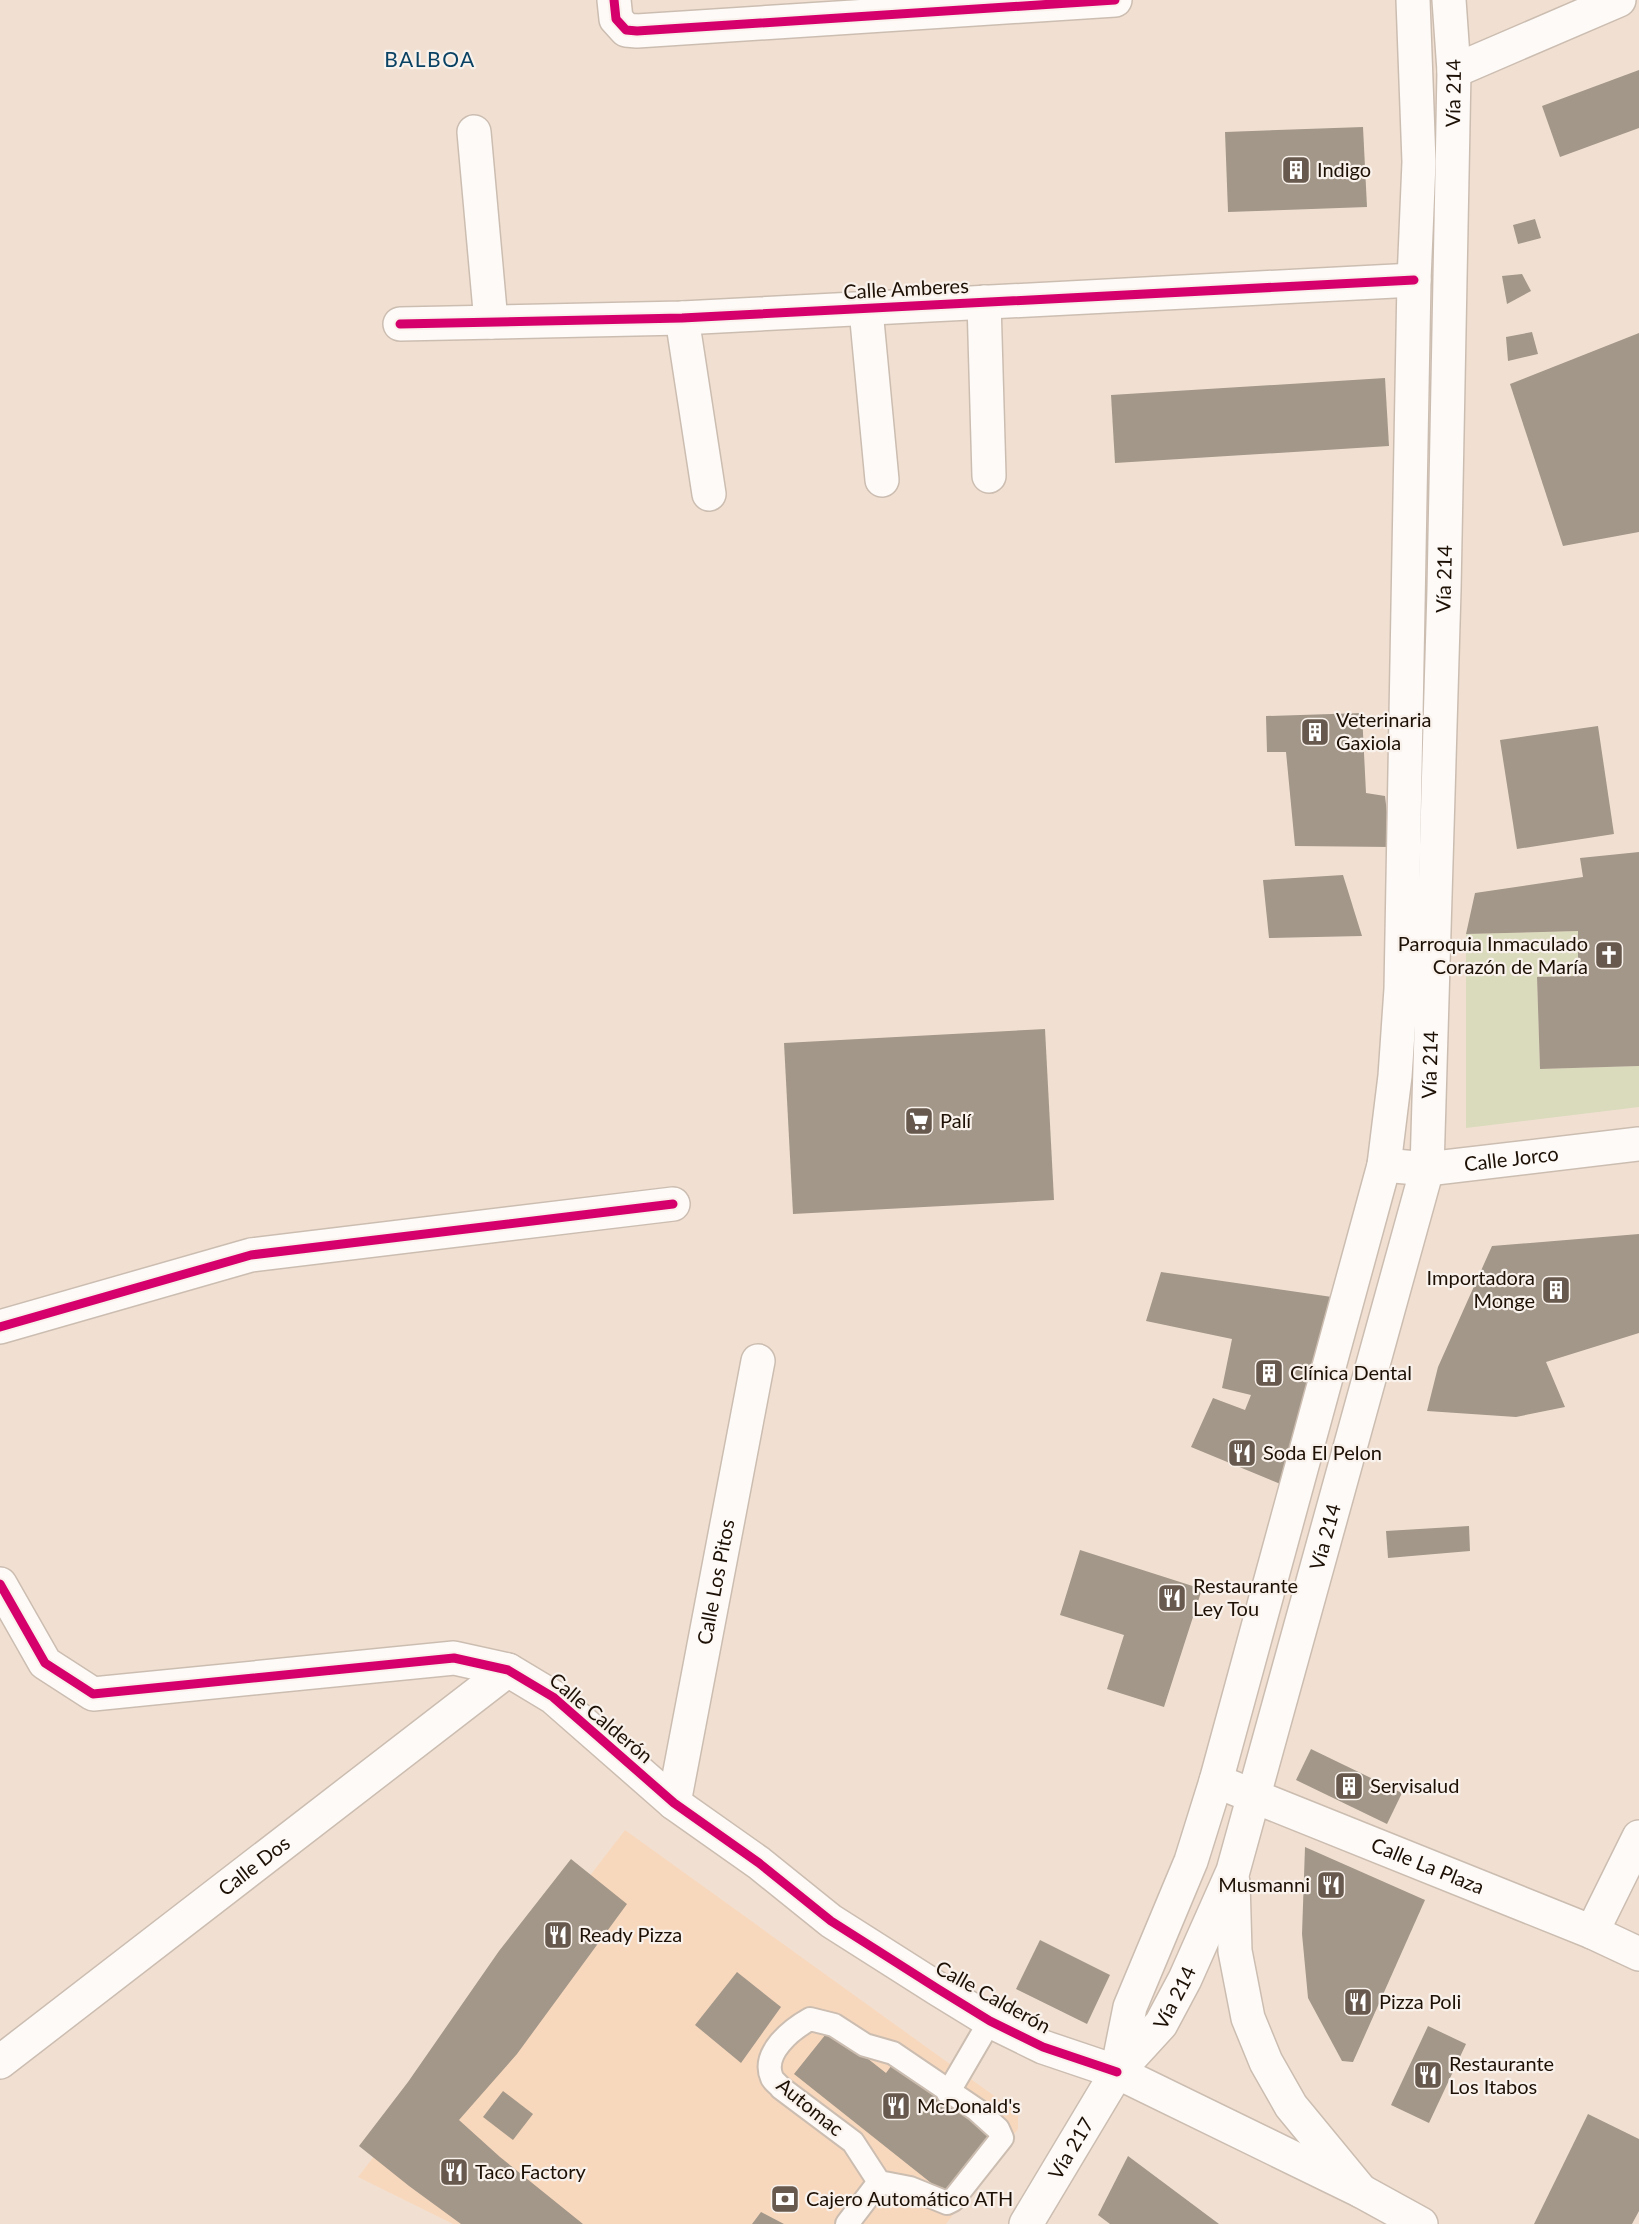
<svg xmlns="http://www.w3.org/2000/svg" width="1639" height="2224" font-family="Lato,sans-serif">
<rect width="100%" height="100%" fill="#f1e0d2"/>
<polygon fill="#f8d8bd" points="625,1830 1018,2113 1018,2129 946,2224 453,2224 358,2177"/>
<polygon fill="#dadabc" points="1578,931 1578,976 1537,977 1540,1069 1639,1066 1639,1107 1466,1128 1466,934"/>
<g fill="#a29789">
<polygon points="1639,70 1639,128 1560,157 1542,106"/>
<polygon points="1363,127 1367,207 1228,212 1225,132"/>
<polygon points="1535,219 1541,238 1518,244 1513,225"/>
<polygon points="1522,274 1531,291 1507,304 1502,276"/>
<polygon points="1532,332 1538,354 1508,361 1506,337"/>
<polygon points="1639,333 1639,532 1563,546 1510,384"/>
<polygon points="1385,378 1389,446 1115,463 1111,395"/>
<polygon points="1362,713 1366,793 1385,796 1391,847 1295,846 1286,752 1267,752 1266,716"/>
<polygon points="1598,726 1614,834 1517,849 1500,740"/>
<polygon points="1639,852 1639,1066 1540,1069 1537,977 1578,976 1578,931 1466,934 1475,893 1583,877 1580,858"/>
<polygon points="1343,875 1362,936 1269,938 1263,880"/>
<polygon points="1045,1029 1054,1200 793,1214 784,1043"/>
<polygon points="1639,1234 1639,1333 1546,1362 1565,1407 1516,1417 1427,1411 1438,1367 1492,1246"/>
<polygon points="1161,1272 1332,1297 1283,1485 1191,1447 1213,1398 1245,1410 1251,1395 1222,1388 1232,1339 1146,1321"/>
<polygon points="1469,1526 1470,1551 1388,1558 1386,1531"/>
<polygon points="1080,1550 1202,1589 1164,1707 1107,1689 1124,1635 1060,1615"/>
<polygon points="1311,1749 1402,1793 1387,1824 1296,1780"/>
<polygon points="1305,1847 1425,1900 1353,2062 1342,2061 1308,1998 1302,1934"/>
<polygon points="571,1859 627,1904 517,2054 459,2120 500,2157 583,2224 461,2224 409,2186 359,2146 408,2082 499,1951"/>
<polygon points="1040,1940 1110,1975 1087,2024 1016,1989"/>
<polygon points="737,1972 781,2007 741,2063 695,2025"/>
<polygon points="1428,2026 1466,2044 1429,2123 1391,2105"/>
<polygon points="830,2029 886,2073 897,2058 997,2138 950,2198 794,2074"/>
<polygon points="503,2091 533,2114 513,2140 483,2117"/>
<polygon points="1588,2114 1639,2139 1639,2211 1632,2224 1534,2224"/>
<polygon points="1128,2156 1219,2224 1110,2224 1098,2215"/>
<polygon points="783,2188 796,2200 786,2207 775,2197"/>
<polygon points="761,2212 784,2224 752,2224"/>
</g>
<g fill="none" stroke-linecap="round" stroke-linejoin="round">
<g stroke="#ccbdb1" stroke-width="26">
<g id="lane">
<path d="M810,2019l24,6 31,20 28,8 84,57 21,19 4,9 -49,62 -6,3 -37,-15 -31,-6 -26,-40 -72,-54c-2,-3 -8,-7 -9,-10 -11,-25 20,-49 38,-59z"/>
<polyline points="948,2093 990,2021"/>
<polyline points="847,2224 879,2182"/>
</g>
</g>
<g stroke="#ccbdb1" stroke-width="36">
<g id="street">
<polyline points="614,0 616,19 626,30 637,31 1115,0"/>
<polyline points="1454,71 1619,0"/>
<polyline points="474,132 491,322"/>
<polyline points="984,302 989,476"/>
<polyline points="866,310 882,480"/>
<polyline points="682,318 709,494"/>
<polyline points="400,324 682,318 1414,280"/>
<path id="s1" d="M1384,1165l43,4 212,-25"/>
<polyline points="0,1327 251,1255 673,1204"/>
<polyline points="0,1584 45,1663 93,1694 454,1658 508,1670 553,1697 674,1803 759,1863 831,1921 938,1989 990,2021 1043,2047 1117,2072"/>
<path id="s2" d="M1216,1781l376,151 47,22"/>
<path id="s3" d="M674,1803l84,-442"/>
<polyline points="1592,1932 1639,1837"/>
<path id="s4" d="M0,2062l508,-392"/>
</g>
</g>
<g stroke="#ccbdb1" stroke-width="36">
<g id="secondary">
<polyline points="1233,1882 1235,1951 1248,2018 1266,2062 1291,2106 1361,2191"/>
<polyline points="1117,2072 1130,2007 1191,1861 1216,1781 1384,1165 1395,1076 1401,989 1414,280 1419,162 1413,0"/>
<polyline points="1117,2072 1361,2191 1421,2224"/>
<path id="s5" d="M1026,2224l91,-152 44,-48 24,-45 48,-108 194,-702 17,-579 10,-519 -5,-71"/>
</g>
</g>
<use href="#lane" stroke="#fdfaf8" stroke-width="22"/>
<use href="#street" stroke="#fdfaf8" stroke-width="33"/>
<use href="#secondary" stroke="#fdfaf8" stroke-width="33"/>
<g stroke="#f9f1eb" stroke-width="13">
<g id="cycleway">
<polyline points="614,0 616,19 626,30 637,31 1115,0"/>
<polyline points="400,324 682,318 1414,280"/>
<polyline points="0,1327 251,1255 673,1204"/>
<polyline points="0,1584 45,1663 93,1694 454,1658 508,1670 553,1697 674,1803 759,1863 831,1921 938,1989 990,2021 1043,2047 1117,2072"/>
</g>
</g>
<use href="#cycleway" stroke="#d6006c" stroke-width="9"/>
</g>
<defs>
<g id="building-square" transform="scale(1.5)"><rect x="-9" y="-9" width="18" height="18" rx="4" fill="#67594d" stroke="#f9f1eb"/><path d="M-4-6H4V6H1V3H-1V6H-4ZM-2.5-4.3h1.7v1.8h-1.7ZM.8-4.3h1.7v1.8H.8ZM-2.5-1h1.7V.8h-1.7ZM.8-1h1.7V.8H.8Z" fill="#fff"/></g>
<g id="church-square" transform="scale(1.5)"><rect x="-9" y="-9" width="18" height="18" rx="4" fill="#67594d" stroke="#f9f1eb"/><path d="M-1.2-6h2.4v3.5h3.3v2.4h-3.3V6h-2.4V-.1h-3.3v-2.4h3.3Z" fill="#fff"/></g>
<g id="supermarket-square" transform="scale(1.5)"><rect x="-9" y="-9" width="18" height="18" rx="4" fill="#67594d" stroke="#f9f1eb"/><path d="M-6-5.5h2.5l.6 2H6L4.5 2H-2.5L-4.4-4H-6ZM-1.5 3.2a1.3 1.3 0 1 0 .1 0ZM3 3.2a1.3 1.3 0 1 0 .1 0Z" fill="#fff"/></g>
<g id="restaurant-square" transform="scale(1.5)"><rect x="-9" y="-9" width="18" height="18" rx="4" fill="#67594d" stroke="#f9f1eb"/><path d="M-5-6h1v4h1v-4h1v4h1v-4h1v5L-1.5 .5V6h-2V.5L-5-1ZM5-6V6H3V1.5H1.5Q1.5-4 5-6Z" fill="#fff"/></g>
<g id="bank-square" transform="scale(1.5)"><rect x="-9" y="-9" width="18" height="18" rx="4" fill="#67594d" stroke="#f9f1eb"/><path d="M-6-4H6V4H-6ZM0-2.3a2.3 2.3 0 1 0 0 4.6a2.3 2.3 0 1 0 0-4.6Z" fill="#fff"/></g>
</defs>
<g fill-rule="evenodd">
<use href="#building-square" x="1296" y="170"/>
<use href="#building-square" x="1315" y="732"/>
<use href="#church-square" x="1609" y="955"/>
<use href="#supermarket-square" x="919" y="1121"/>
<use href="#building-square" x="1556" y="1290"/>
<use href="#building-square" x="1269" y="1373"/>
<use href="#restaurant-square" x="1242" y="1453"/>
<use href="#restaurant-square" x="1172" y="1598"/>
<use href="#building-square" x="1349" y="1786"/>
<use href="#restaurant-square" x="1331" y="1885"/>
<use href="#restaurant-square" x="558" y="1935"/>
<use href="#restaurant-square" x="1358" y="2002"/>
<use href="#restaurant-square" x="1428" y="2075"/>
<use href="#restaurant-square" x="896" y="2106"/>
<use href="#restaurant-square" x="454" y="2172"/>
<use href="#bank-square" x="785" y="2199"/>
</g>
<g text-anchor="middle" stroke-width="4.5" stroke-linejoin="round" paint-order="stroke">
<g font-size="20" fill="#1d1005" stroke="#f9f1eb">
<text dy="7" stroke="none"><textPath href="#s5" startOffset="2216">Vía 214</textPath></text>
<text transform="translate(906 289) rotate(-3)" y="7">Calle Amberes</text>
<text dy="7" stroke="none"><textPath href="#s5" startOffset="1730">Vía 214</textPath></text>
<text dy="7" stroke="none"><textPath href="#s5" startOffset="1244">Vía 214</textPath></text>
<text dy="7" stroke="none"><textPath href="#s1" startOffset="128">Calle Jorco</textPath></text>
<text dy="7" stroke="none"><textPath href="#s5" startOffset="758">Vía 214</textPath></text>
<text dy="7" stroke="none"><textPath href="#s3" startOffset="225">Calle Los Pitos</textPath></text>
<text transform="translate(601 1718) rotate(40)" y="7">Calle Calderón</text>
<text dy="7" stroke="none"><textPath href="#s4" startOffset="321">Calle Dos</textPath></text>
<text dy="7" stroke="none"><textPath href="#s2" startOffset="228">Calle La Plaza</textPath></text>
<text transform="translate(993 1997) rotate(29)" y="7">Calle Calderón</text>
<text dy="7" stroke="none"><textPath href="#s5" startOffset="272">Vía 214</textPath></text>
<text transform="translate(810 2107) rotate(39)" y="7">Automac</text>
<text dy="7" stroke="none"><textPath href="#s5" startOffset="88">Vía 217</textPath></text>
</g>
<g font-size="20" fill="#1d1005" stroke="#f9f1eb" text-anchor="start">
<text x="1317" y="177">Indigo</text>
<text x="1336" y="727">Veterinaria<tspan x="1336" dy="23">Gaxiola</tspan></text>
<text x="1588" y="951" text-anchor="end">Parroquia Inmaculado<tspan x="1588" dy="23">Corazón de María</tspan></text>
<text x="940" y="1128">Palí</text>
<text x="1535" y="1285" text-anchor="end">Importadora<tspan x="1535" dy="23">Monge</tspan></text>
<text x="1290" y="1380">Clínica Dental</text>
<text x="1263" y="1460">Soda El Pelon</text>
<text x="1193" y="1593">Restaurante<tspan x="1193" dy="23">Ley Tou</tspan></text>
<text x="1370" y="1793">Servisalud</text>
<text x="1310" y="1892" text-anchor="end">Musmanni</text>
<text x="579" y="1942">Ready Pizza</text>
<text x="1379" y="2009">Pizza Poli</text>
<text x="1449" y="2071">Restaurante<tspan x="1449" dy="23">Los Itabos</tspan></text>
<text x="917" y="2113">McDonald's</text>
<text x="475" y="2179">Taco Factory</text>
<text x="806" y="2206">Cajero Automático ATH</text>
</g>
<g font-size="21" letter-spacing="1.5" fill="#0a4264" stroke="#f9f1eb">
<text x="430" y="67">BALBOA</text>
</g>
</g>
</svg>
